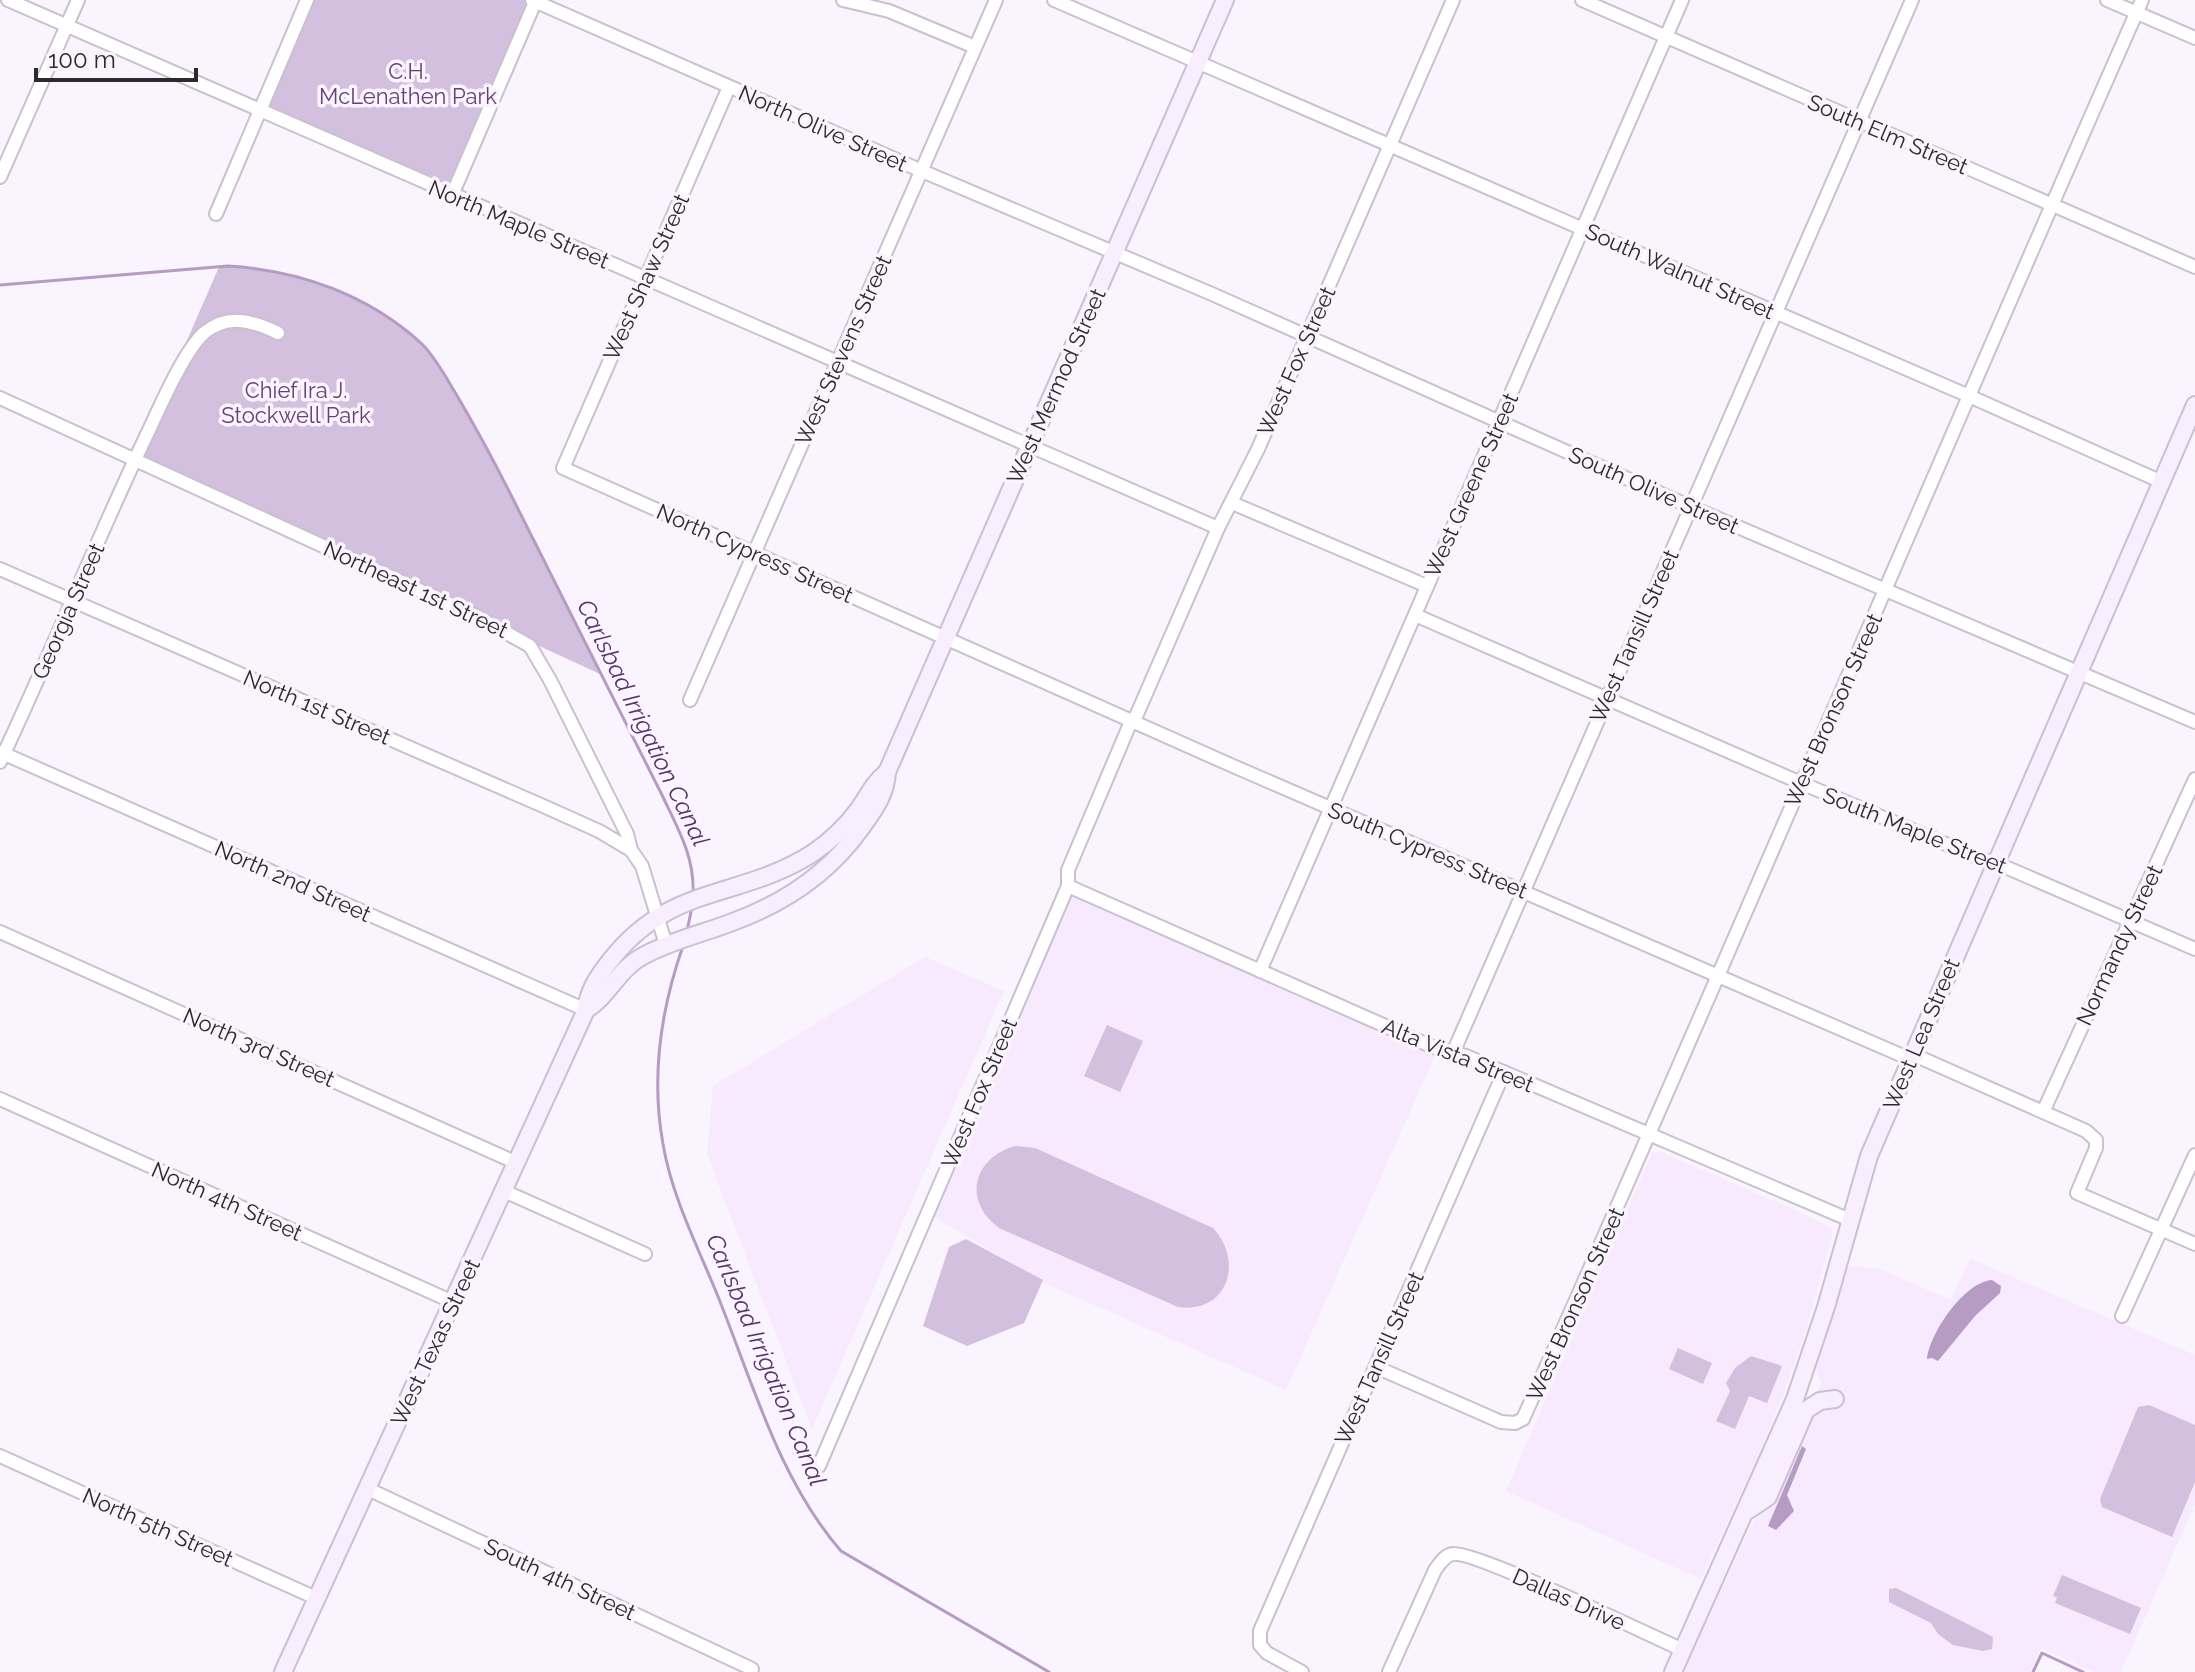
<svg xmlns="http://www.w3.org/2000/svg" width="2195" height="1672" font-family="Raleway,sans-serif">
<rect width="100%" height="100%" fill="#faf4fe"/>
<g fill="#f7e9fe">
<polygon points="1068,886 1438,1049 1286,1390 1051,1286 928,1213"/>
<polygon points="925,957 1004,991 812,1429 707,1154 713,1086"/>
<polygon points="1661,1152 1795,1210 1831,1228 1833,1232 1807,1327 1788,1382 1755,1463 1701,1579 1506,1491 1652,1153"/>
<polygon points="1970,1259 2195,1355 2195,1504 2121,1672 2095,1672 2041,1648 2030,1672 1684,1672 1751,1526 1771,1495 1821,1383 1816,1370 1848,1266 1880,1269 1951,1300"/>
</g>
<g fill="#d3bfde">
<polygon points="307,0 532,0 452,195 260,112"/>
<path d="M228,266c71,4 141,29 194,78 19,19 33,48 46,71 49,84 90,173 134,260l-467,-216 84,-192z"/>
<polygon points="1107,1025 1143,1041 1120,1092 1084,1076"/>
<path d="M1015,1146l20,2 178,80c31,33 15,86 -35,79l-179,-79c-37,-27 -26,-70 16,-82z"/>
<polygon points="966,1239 1043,1280 1024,1323 967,1346 923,1326 949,1247"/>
<polygon points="1678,1348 1712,1363 1703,1384 1669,1369"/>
<polygon points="1751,1356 1782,1366 1767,1403 1749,1396 1735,1429 1716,1421 1730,1391 1726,1383 1735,1368"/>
<polygon points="2149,1405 2195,1425 2195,1482 2172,1537 2102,1507 2100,1499 2138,1407"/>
<polygon points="2062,1575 2141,1608 2130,1634 2055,1603 2057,1597 2053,1596"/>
<polygon points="1896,1588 1993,1637 1992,1649 1983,1651 1953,1645 1938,1634 1931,1623 1889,1602 1889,1589"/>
</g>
<g fill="#b69bc3">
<path d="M1992,1280l9,6 -1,7 -25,23 -37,45 -6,-3 -5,1c3,-26 37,-77 65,-79z"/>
<polygon points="1802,1446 1806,1449 1787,1495 1794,1511 1776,1530 1768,1526"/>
</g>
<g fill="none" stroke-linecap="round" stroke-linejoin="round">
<g stroke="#b69bc3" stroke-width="3">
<path d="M0,285l228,-19c71,4 141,29 194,78 15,15 26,37 37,55 20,34 38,68 55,102 50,98 99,196 148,294 16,34 33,62 31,100"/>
<polyline points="687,931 692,907"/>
<path d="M683,946c-22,63 -32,132 -20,198 9,54 36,105 56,155 34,85 61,182 122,252l208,121"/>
<polyline points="2033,1672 2042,1653 2083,1672"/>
</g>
<g stroke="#cac0cf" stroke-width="16">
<g id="street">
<polyline points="8,0 1218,528"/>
<polyline points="532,0 922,171 1212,294 1691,507 2195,722"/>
<polyline points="843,0 889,11 975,47"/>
<polyline points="1054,0 1969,396 2162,482"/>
<polyline points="1582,0 2195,267"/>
<polyline points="2107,0 2195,38"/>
<polyline points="729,87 563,468 1233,766 1910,1059"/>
<polyline points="0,177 78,0"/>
<polyline points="452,195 536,0"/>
<polyline points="216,214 307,0"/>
<polyline points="0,398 478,617 530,646 550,680 627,834 631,850 642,866 666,945"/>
<polyline points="1232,503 1427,586"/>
<polyline points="0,569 541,805 599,831 631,850"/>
<polyline points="1415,615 1801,783 1979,858 2010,869 2195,949"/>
<polyline points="690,700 996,0"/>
<polyline points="1134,721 1218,528 1258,449 1453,0"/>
<polyline points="0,752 586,1010"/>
<path d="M0,762c52,-110 97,-224 150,-334 11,-24 35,-78 54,-95 24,-20 49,-12 74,0"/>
<polyline points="1068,886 1433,1047 1466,1056 1850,1220"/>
<polyline points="0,932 517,1163"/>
<polyline points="1260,971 1682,0"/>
<polyline points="1453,1053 1912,0"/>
<polyline points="1912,1054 2086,1131 2096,1140 2096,1148 2077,1193 2195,1244"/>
<polyline points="0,1099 453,1302"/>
<polyline points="2043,1112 2195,779"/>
<polyline points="504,1191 645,1254"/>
<polyline points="2122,1316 2195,1155"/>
<path d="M1376,1367l125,55 14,1 8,-4c211,-471 410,-947 619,-1419"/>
<polyline points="0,1456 316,1598"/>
<polyline points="819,1466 1068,886 1068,870 1132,719"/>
<polyline points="368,1489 752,1669"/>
<polyline points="1302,1672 1267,1653 1260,1645 1260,1631 1504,1072"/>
<path d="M1389,1672l46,-102c5,-7 10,-15 18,-16 21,-4 198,82 230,96"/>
</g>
</g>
<g stroke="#cac0cf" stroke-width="20">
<g id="secondary">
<path d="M586,1010c23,-14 32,-41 57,-54 27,-15 58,-22 87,-33 53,-19 99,-49 132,-96 13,-18 24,-33 25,-55l338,-772"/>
<polyline points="1747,1511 1768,1497 1806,1410 1820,1401 1835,1399"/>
<path d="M283,1672l303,-662c2,-19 12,-34 24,-49 60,-78 130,-61 203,-108 16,-11 33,-27 45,-43 10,-14 15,-27 29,-38"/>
<polyline points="1673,1672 1795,1399 1826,1307 1869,1156 2195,405"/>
</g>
</g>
<use href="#street" stroke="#fff" stroke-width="12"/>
<use href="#secondary" stroke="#f8eefd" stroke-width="16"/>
</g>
<g text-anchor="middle" stroke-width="7" stroke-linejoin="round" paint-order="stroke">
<g font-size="22" fill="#654176" stroke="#faf4fe">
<text x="408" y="79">C.H.<tspan x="408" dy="25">McLenathen Park</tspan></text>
<text x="296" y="398">Chief Ira J.<tspan x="296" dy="25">Stockwell Park</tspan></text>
</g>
<g font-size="22" fill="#2d292f" stroke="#faf4fe">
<text transform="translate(823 128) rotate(24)" y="8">North Olive Street</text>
<text transform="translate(1888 134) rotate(23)" y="8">South Elm Street</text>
<text transform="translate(519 224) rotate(23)" y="8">North Maple Street</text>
<text transform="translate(1680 271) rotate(24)" y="8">South Walnut Street</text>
<text transform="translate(646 277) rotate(-66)" y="8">West Shaw Street</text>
<text transform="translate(843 350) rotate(-66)" y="8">West Stevens Street</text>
<text transform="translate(1296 361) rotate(-66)" y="8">West Fox Street</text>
<text transform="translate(1056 386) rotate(-66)" y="8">West Mermod Street</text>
<text transform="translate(1471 485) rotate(-66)" y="8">West Greene Street</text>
<text transform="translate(1654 490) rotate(24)" y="8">South Olive Street</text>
<text transform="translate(755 553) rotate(24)" y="8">North Cypress Street</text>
<text transform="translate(416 589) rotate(25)" y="8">Northeast 1st Street</text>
<text transform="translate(68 611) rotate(-66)" y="8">Georgia Street</text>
<text transform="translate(1634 636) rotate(-66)" y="8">West Tansill Street</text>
<text transform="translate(317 707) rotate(23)" y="8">North 1st Street</text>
<text transform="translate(1833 710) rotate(-66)" y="8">West Bronson Street</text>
<text transform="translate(1915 830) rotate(22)" y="8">South Maple Street</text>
<text transform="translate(1428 850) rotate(23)" y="8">South Cypress Street</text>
<text transform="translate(293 881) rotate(24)" y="8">North 2nd Street</text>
<text transform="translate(2119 945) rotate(-65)" y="8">Normandy Street</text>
<text transform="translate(1921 1034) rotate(-67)" y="8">West Lea Street</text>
<text transform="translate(259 1047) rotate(24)" y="8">North 3rd Street</text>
<text transform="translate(1458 1055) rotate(22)" y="8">Alta Vista Street</text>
<text transform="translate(979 1093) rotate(-67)" y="8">West Fox Street</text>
<text transform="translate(227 1201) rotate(24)" y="8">North 4th Street</text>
<text transform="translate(1575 1304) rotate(-66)" y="8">West Bronson Street</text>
<text transform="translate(435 1342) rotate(-65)" y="8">West Texas Street</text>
<text transform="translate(1379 1358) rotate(-66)" y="8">West Tansill Street</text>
<text transform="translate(158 1527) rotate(24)" y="8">North 5th Street</text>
<text transform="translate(560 1579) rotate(25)" y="8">South 4th Street</text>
<text transform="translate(1569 1599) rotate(24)" y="8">Dallas Drive</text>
</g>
<g font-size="24" font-style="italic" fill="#573368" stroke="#faf4fe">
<text transform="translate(643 723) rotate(64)" y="8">Carlsbad Irrigation Canal</text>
<text transform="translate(766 1360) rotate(67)" y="8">Carlsbad Irrigation Canal</text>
</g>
</g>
<path d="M36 68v12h160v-12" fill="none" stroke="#2d292f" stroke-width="4"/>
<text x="48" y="68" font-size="24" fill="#2d292f" stroke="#faf4fe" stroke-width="6" paint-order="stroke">100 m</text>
</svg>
